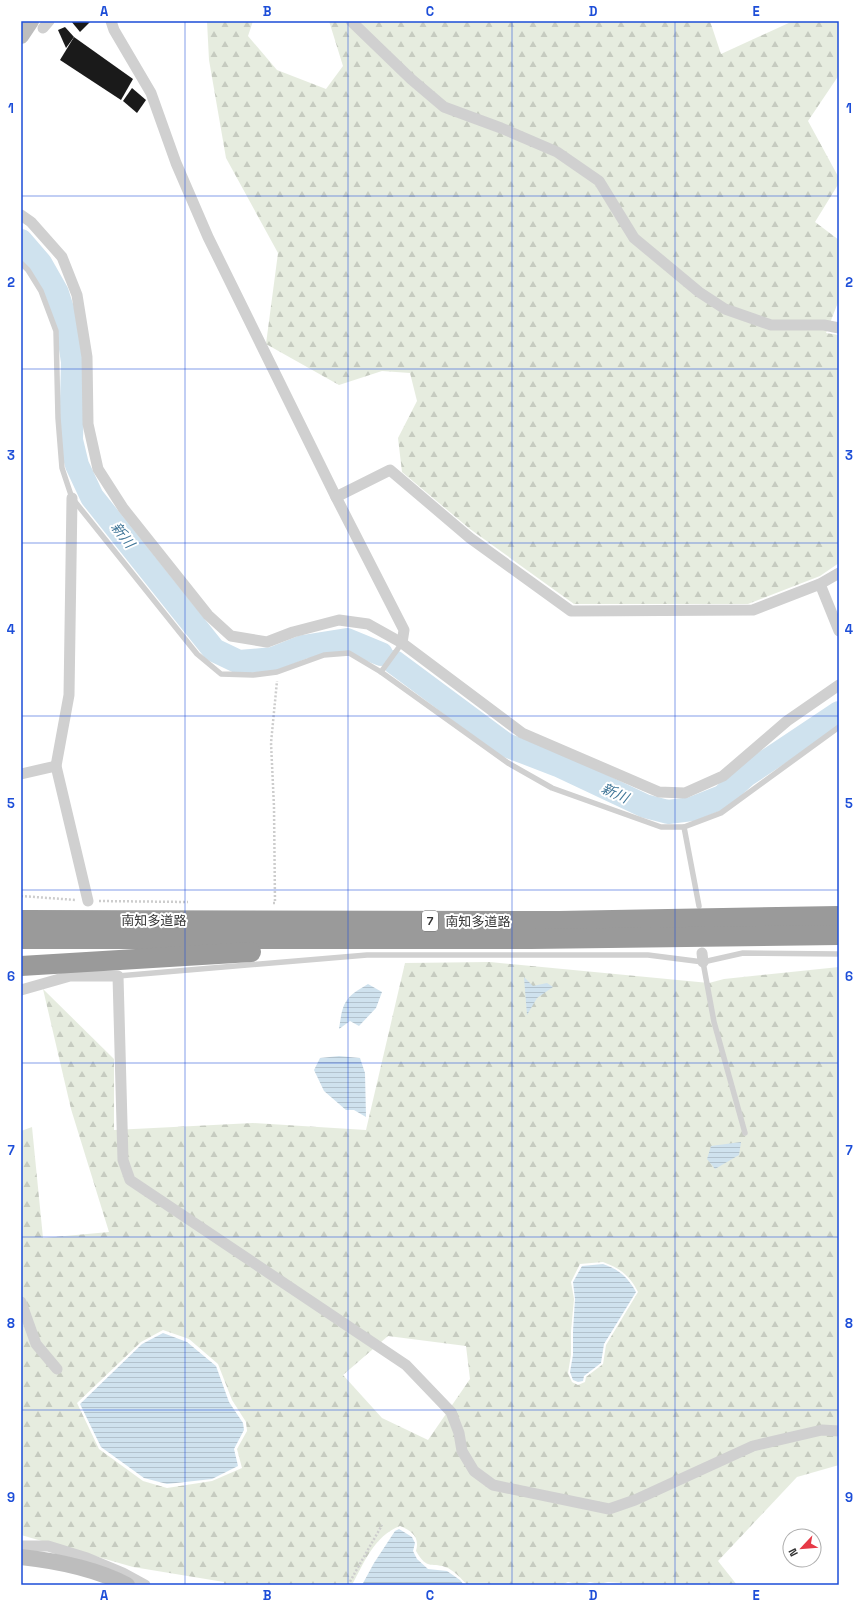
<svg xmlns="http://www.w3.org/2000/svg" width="860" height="1606" font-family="'Space Grotesk','Noto Sans JP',sans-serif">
<defs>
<pattern id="forest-firs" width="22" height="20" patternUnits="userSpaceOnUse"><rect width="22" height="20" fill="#e6ecdf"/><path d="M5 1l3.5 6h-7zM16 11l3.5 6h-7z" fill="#c6cbc0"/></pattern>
<pattern id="water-rules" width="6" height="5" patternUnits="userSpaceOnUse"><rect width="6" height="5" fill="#cfe2ee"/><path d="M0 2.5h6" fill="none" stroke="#b2c2cd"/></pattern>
</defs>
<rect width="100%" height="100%" fill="#fff"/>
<g fill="url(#forest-firs)" fill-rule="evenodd">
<polygon points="207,21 253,21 248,36 277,70 326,89 343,66 329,21 710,21 721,54 793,21 839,21 839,75 808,121 839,178 839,183 815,222 839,240 839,300 826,333 839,335 839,563 820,576 748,604 574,604 470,529 402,472 398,438 417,401 410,373 382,371 339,385 266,344 278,253 226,158 209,60"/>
<path d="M490,962l219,21 15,-4 115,-12v498l-42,12 -79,84 19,24h-85l-44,-3 -9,2 -9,-2 -10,3 -12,-3 -7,3h-94c-5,-6 -12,-13 -19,-17 -16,-7 -20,4 -32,-17 4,-14 -4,-20 -16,-25 -26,10 -36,37 -48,59h-129l1,-3 -91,-15 -112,-32v-404l11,-4 11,111 66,-6 -38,-123 -28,-120 71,70v71l139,-7 113,7 39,-167zM603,1262c17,6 27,14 35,30l-32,53 -3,19 -17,13 -1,5 -7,3 -6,-3 -4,-9 3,-18v-24l3,-32 -3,-17 9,-18zM163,1330l26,9 29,25 14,36 14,22 1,9 -10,18 5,19 -30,13 -45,7 -24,-7 -44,-32 -22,-46 64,-61zM388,1336l78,10 4,33 -42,61 -46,-22 -39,-43z"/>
</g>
<g fill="url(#water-rules)">
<polygon points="524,977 533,986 547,983 553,987 537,998 527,1015"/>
<path d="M368,984l14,8 -6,16 -17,18 -9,-5 -11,8c4,-27 5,-31 29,-45z"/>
<polygon points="339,1056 360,1058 365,1073 366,1117 354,1110 346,1110 324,1091 314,1070 320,1058"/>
<polygon points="741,1142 739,1155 715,1169 707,1159 711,1146"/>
<path d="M603,1264c15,5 25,13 33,28l-32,52 -3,19 -17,13 -1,5 -5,1 -5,-2 -3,-8 3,-17v-24l2,-32 -2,-17 9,-16z"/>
<polygon points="163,1333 187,1342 216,1366 229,1402 243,1423 244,1430 234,1449 238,1466 212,1479 167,1484 144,1478 101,1447 80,1404 142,1344"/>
<polygon points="399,1529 412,1537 415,1543 413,1551 417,1559 428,1569 447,1571 460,1580 464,1585 362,1585 374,1563 395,1531"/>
</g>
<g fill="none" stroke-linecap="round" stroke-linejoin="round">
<g stroke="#cfe2ee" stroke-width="24">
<polyline points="21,241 40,263 57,293 68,328 73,362 71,440 77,465 92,497 214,650 239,662 273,659 303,647 347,640 381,654"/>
<polyline points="394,662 506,745 558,765 645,806 668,812 692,809 722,797 746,775 839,713"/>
</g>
</g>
<g fill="#1a1a1a">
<polygon points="71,21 91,21 80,32"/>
<polygon points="65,27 74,37 66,48 58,30"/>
<polygon points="74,37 133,79 121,100 60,60"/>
<polygon points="132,88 146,100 137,113 123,101"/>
</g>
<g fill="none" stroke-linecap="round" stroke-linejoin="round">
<g stroke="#cdcdcd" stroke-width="2.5" stroke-dasharray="2 2" stroke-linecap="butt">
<polyline points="21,896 76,900"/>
<polyline points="99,901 188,902"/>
<polyline points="273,903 275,903 274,807 271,743 277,681"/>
<polyline points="348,1585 382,1525"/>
</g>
<g stroke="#d0d0d0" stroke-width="5.5">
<polyline points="21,263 28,270 41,291 56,331 58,418 62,468 72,498 197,654 221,674 253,675 277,672 324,655 349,653 381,672 508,763 552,788 661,827 684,827 721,813 839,727"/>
<polyline points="381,672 402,643"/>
<polyline points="684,827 699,906"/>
<polyline points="703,962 714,1022 745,1133"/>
<polyline points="118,976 367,955 648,955 703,962 743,953 839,954"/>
</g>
<g stroke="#d0d0d0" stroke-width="11">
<polyline points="111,21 114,30 151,93 176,163 208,237 336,497 404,630 402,643"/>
<polyline points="351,21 411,79 444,107 501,128 557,152 599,181 634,238 699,292 725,309 771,325 824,325 839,328"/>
<polyline points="43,28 49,21"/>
<polyline points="21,215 31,222 62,257 77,295 87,357 88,424 98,469 123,508 208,615 231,636 267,642 293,632 339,620 368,624 402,643 522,733 659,792 685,793 723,776 787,721 839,685"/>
<polyline points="336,497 390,470 470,538 571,611 753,610 820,584 839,573"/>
<polyline points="72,498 69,695 56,766 88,901"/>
<polyline points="820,584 839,631"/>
<polyline points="21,774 56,766"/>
<polyline points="702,953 703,962"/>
<polyline points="21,990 70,976 118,976 123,1160 130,1180 406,1365 451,1412 459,1433 462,1451 474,1471 493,1485 609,1509 635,1500 753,1446 822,1430 839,1431"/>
<polyline points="21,1302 36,1344 57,1369"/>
<polyline points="21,1546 48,1546 87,1558 123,1573 145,1585"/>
</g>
<g stroke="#bdbdbd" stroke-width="16">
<polyline points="21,36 31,21"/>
<path d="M21,1557c37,4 73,11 106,28"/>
</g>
<g stroke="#9a9a9a" stroke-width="20">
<polyline points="21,920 558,921 839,916"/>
<polyline points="21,939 531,939 839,935"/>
<polyline points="21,966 251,952"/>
</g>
</g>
<path fill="none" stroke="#1d4ed8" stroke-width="1" stroke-opacity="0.55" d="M185,21v1564M348,21v1564M512,21v1564M675,21v1564M21,196h818M21,369h818M21,543h818M21,716h818M21,890h818M21,1063h818M21,1237h818M21,1410h818"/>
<g text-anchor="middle" stroke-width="4" stroke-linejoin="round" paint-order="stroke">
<rect fill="#fff" stroke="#707070" stroke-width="1" x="422" y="911" width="16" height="20" rx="3"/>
<g font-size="12" font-weight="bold" fill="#333">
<text x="430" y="925">7</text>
</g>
<g font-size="13" fill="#333" stroke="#fff">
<text x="154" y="925">南知多道路</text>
<text x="478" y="926">南知多道路</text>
</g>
<g font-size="14" font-style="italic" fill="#3f7597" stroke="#fff">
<text transform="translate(123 535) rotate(52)" y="5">新川</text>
<text transform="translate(615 793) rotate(24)" y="5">新川</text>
</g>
</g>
<rect width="860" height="1606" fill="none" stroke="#ffffff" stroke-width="44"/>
<g transform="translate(802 1548) rotate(244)"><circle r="19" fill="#ffffff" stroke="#adadad"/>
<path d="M0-3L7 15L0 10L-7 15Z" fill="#e63946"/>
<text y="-6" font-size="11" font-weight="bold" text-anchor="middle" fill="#333333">N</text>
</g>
<rect x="22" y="22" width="816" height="1562" fill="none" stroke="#1d4ed8" stroke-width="1.5"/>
<g font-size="13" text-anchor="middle" font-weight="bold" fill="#1d4ed8">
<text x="104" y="16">A</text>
<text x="267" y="16">B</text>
<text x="430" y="16">C</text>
<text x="593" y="16">D</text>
<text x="756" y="16">E</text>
<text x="11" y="113">1</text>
<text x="849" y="113">1</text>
<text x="11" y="287">2</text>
<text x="849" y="287">2</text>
<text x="11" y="460">3</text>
<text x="849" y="460">3</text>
<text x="11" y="634">4</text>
<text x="849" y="634">4</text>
<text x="11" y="808">5</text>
<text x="849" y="808">5</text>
<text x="11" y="981">6</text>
<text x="849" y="981">6</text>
<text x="11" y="1155">7</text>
<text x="849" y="1155">7</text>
<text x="11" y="1328">8</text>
<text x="849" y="1328">8</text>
<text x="11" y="1502">9</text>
<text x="849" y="1502">9</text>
<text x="104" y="1600">A</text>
<text x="267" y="1600">B</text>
<text x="430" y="1600">C</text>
<text x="593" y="1600">D</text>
<text x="756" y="1600">E</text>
</g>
</svg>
